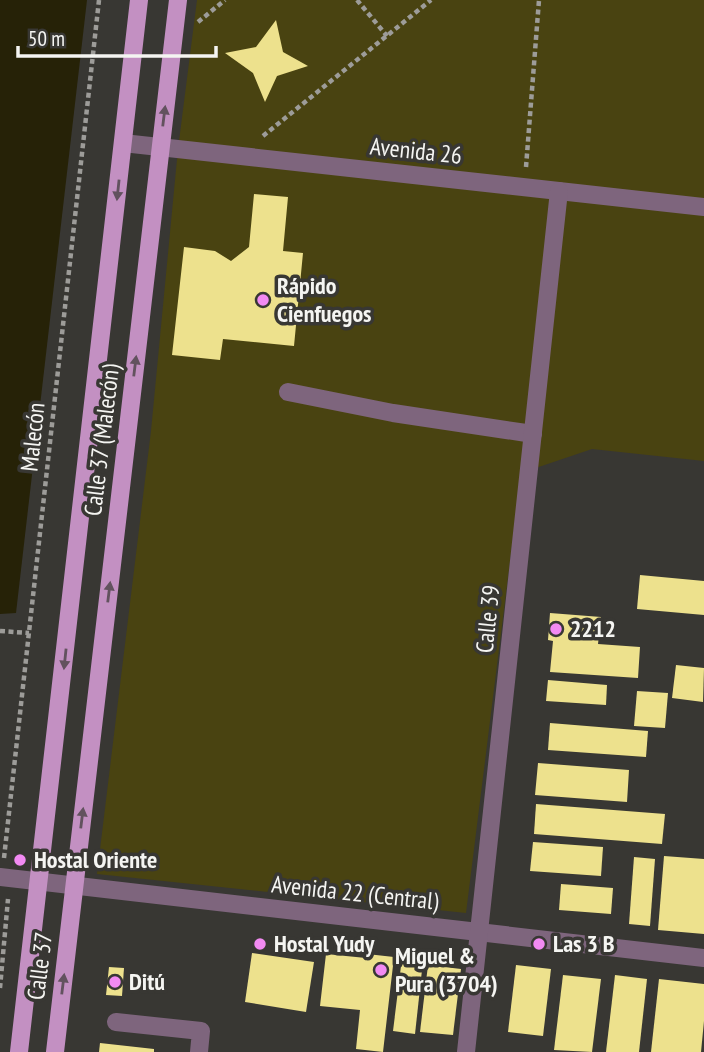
<svg xmlns="http://www.w3.org/2000/svg" width="704" height="1052" font-family="'PT Sans Narrow',sans-serif">
<rect width="100%" height="100%" fill="#383733"/>
<polygon fill="#494311" points="197,0 704,0 704,461 592,449 521,473 466,913 97,874 151,431 178,149"/>
<polygon fill="#262207" points="0,0 87,0 16,613 0,614"/>
<g fill="#ede18d">
<polygon points="276,20 283,52 308,66 277,76 265,102 253,73 225,53 256,47"/>
<polygon points="254,194 288,197 283,251 303,253 294,346 223,339 220,360 172,355 184,247 215,251 231,261 249,247"/>
<polygon points="640,575 704,581 704,615 637,609"/>
<polygon points="550,613 601,617 598,644 640,647 638,678 550,672 553,641 548,640"/>
<polygon points="676,665 704,668 703,702 672,698"/>
<polygon points="548,680 607,685 606,705 546,701"/>
<polygon points="637,691 668,693 665,728 634,726"/>
<polygon points="550,723 648,731 646,757 548,750"/>
<polygon points="538,763 629,770 627,802 535,795"/>
<polygon points="536,804 665,814 662,844 534,834"/>
<polygon points="533,842 603,847 601,876 530,871"/>
<polygon points="664,856 704,859 704,934 658,930"/>
<polygon points="634,857 655,859 650,926 629,924"/>
<polygon points="561,884 613,888 611,914 559,910"/>
<polygon points="252,953 314,962 306,1012 245,1002"/>
<polygon points="326,954 366,958 367,954 394,957 383,1052 356,1049 360,1010 320,1006"/>
<polygon points="402,958 423,961 415,1034 393,1031"/>
<polygon points="428,965 461,969 453,1035 420,1032"/>
<polygon points="516,965 551,969 543,1036 508,1032"/>
<polygon points="109,967 124,968 122,996 106,995"/>
<polygon points="563,975 601,979 592,1052 554,1050"/>
<polygon points="615,975 647,979 639,1052 606,1052"/>
<polygon points="659,979 704,984 704,1021 701,1052 651,1052"/>
<polygon points="100,1043 154,1049 154,1052 99,1052"/>
</g>
<g fill="none" stroke-linecap="round" stroke-linejoin="round">
<g stroke="#9d9c99" stroke-width="4.5" stroke-dasharray="5 3.5" stroke-linecap="butt">
<polyline points="357,0 387,36"/>
<polyline points="198,22 225,0"/>
<polyline points="263,136 431,0"/>
<polyline points="526,167 539,0"/>
<polyline points="0,631 29,633"/>
<polyline points="4,858 99,0"/>
<polyline points="0,988 8,899"/>
</g>
<g stroke="#7e657d" stroke-width="18">
<polyline points="123,143 704,207"/>
<polyline points="288,392 393,413 533,434"/>
<polyline points="0,877 704,958"/>
<polyline points="116,1022 201,1031 199,1052"/>
<polyline points="466,1052 559,191"/>
</g>
<g stroke="#c390c2" stroke-width="18">
<polyline points="19,1052 139,0"/>
<polyline points="55,1052 178,0"/>
</g>
</g>
<defs><path id="oneway-solid" d="M-6-.8H1V-3.2L6.5 0L1 3.2V.8H-6Z" transform="scale(1.75)"/></defs>
<g fill="#62525e">
<use href="#oneway-solid" transform="translate(164 116) rotate(-83)"/>
<use href="#oneway-solid" transform="translate(118 190) rotate(96)"/>
<use href="#oneway-solid" transform="translate(135 366) rotate(-83)"/>
<use href="#oneway-solid" transform="translate(109 592) rotate(-83)"/>
<use href="#oneway-solid" transform="translate(65 659) rotate(96)"/>
<use href="#oneway-solid" transform="translate(82 818) rotate(-83)"/>
<use href="#oneway-solid" transform="translate(63 984) rotate(-83)"/>
</g>
<g fill="#f28af2" stroke="#383733" stroke-width="2.5">
<circle cx="263" cy="300" r="7"/>
<circle cx="556" cy="629" r="7"/>
<circle cx="20" cy="860" r="7"/>
<circle cx="260" cy="944" r="7"/>
<circle cx="539" cy="944" r="7"/>
<circle cx="381" cy="970" r="7"/>
<circle cx="115" cy="982" r="7"/>
</g>
<g text-anchor="middle" stroke-width="7" stroke-linejoin="round" paint-order="stroke">
<g font-size="24" fill="#f5f5f2" stroke="#383733">
<text transform="translate(416 151) rotate(6)" y="8">Avenida 26</text>
<text transform="translate(33 437) rotate(-84)" y="8">Malecón</text>
<text transform="translate(102 440) rotate(-83)" y="8">Calle 37 (Malecón)</text>
<text transform="translate(488 619) rotate(-84)" y="8">Calle 39</text>
<text transform="translate(355 893) rotate(6)" y="8">Avenida 22 (Central)</text>
<text transform="translate(40 966) rotate(-83)" y="8">Calle 37</text>
</g>
<g font-size="24" font-weight="bold" fill="#f5f5f2" stroke="#383733" text-anchor="start">
<text x="277" y="294">Rápido<tspan x="277" dy="28">Cienfuegos</tspan></text>
<text x="570" y="637">2212</text>
<text x="34" y="868">Hostal Oriente</text>
<text x="274" y="952">Hostal Yudy</text>
<text x="553" y="952">Las 3 B</text>
<text x="395" y="964">Miguel &amp;<tspan x="395" dy="28">Pura (3704)</tspan></text>
<text x="129" y="990">Ditú</text>
</g>
</g>
<path d="M18 46v10h198v-10" fill="none" stroke="#f5f5f2" stroke-width="3.5"/>
<text x="28" y="46" font-size="21" fill="#f5f5f2" stroke="#383733" stroke-width="5" paint-order="stroke">50 m</text>
</svg>
